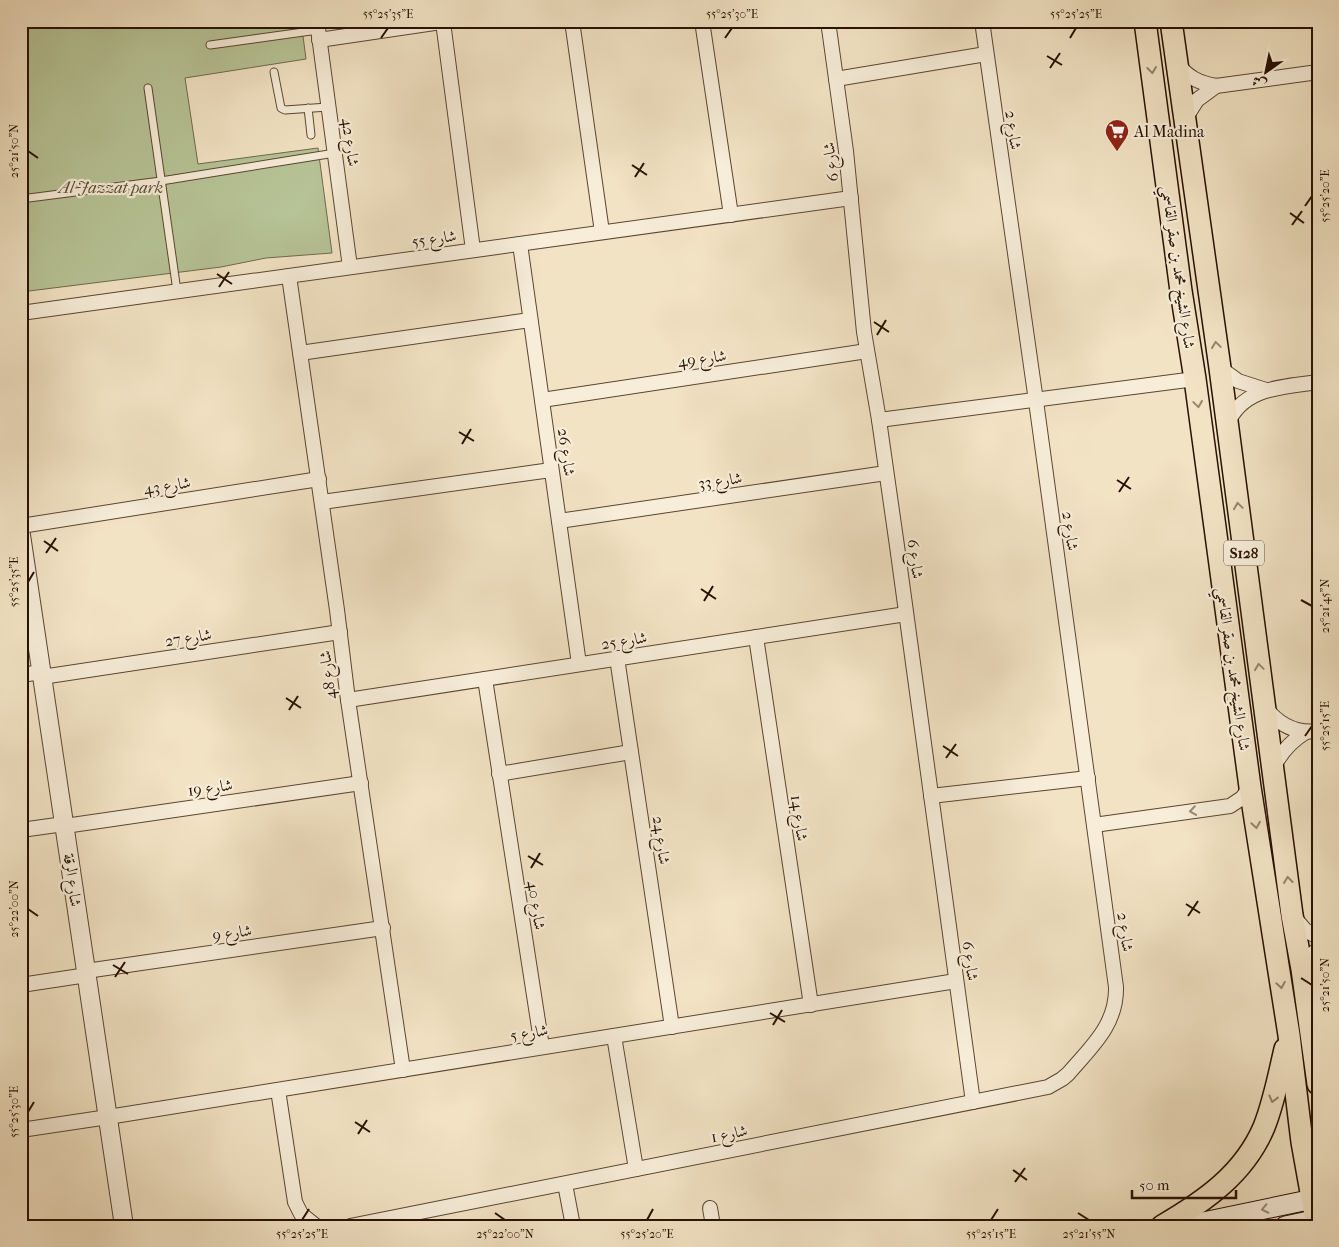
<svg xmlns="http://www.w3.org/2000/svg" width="1339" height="1247" font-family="'IM FELL French Canon',Amiri,serif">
<rect width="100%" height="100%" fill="#f2e3c4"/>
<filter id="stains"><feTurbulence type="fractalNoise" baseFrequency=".004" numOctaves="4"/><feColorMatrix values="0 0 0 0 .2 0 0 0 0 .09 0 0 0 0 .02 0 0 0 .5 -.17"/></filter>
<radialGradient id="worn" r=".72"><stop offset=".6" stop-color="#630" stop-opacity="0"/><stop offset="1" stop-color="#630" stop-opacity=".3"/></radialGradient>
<polygon fill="#b7c497" stroke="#6f6a4c" points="21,21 301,21 306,59 185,78 198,164 318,148 332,253 266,258 221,267 21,292"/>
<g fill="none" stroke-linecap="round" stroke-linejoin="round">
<g stroke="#5a4631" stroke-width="9">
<g id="service">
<polyline points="210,45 318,30"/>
<polyline points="274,72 281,108 285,110 328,107"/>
<polyline points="148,88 177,291"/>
<polyline points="308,108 311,135"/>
<polyline points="21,199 161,181 335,153"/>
</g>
</g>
<g stroke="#5a4631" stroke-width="16">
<g id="minor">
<polyline points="317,21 350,267"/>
<polyline points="572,21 602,232"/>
<polyline points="702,21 731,215"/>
<polyline points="828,21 846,151 864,332 879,420 897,546 973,1102"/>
<polyline points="443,22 473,250"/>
<polyline points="319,40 448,21"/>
<path d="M1177,63c10,14 22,20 39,23l102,-14"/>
<polyline points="836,79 986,54"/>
<polyline points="1185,119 1197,100 1216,86"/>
<polyline points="520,244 579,664"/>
<polyline points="289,276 337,610 348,700 403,1070"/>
<polyline points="21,313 851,198"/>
<polyline points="300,353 530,320"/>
<polyline points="1220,368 1238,381 1266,390"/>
<polyline points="542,400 867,351"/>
<polyline points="879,420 1195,379"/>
<path d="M1227,425c15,-38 56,-38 91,-43"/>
<polyline points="322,502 551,470"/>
<polyline points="559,521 886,473"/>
<polyline points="21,526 319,479"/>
<polyline points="756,637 811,1005"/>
<polyline points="617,658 672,1027"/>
<polyline points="21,675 42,672"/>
<polyline points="42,677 340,632"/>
<polyline points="485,679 542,1047"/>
<polyline points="348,700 906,614"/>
<path d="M1265,707c13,17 30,27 53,24"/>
<path d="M1273,768c8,-16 18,-27 33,-36"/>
<polyline points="499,774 631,752"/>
<polyline points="931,796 1088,778"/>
<polyline points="1094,825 1230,806 1242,798 1250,787"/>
<polyline points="65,826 361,783"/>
<polyline points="21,830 64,824"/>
<polyline points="1294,917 1305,930 1318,937"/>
<polyline points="1302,969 1311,955 1318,949"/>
<polyline points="86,971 383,928"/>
<polyline points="21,985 87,975"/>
<polyline points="614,1036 636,1169"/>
<polyline points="278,1090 295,1202 301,1214 316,1226"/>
<polyline points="21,1130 108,1117 956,981"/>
<polyline points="565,1184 573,1226"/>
<polyline points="710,1208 713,1226"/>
<path d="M350,1226l698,-139 14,-8 6,-5c23,-27 49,-49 48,-87l-80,-586 -54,-380"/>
</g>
</g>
<g stroke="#5a4631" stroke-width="20">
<polyline id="tertiary" points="21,535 124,1226"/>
</g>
<g stroke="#271100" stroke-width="21">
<g id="secondary">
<polyline points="1184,1226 1318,1198"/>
<polyline points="1285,1226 1318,1219"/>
</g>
</g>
<g stroke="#271100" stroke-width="24">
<g id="primary">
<polyline points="1145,21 1181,291 1195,379 1250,787 1289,1035 1302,1142 1317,1226"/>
<polyline points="1171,21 1220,368 1292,915 1302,969 1318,1084"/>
<path d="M1162,1226c43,-25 82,-52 102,-99 10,-25 15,-52 21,-78"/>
</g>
</g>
<use href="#service" stroke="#f7edd9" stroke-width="7"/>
<use href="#minor" stroke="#f7edd9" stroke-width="14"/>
<use href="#tertiary" stroke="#f7edd9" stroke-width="18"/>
<use href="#secondary" stroke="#f7edd9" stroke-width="19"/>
<use href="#primary" stroke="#f2e3c4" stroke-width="21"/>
</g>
<defs><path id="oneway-chevron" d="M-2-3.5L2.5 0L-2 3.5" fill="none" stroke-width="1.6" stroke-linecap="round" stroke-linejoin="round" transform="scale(1.25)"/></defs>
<g stroke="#97846c">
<use href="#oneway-chevron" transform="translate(1152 70) rotate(83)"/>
<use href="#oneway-chevron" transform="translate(1216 345) rotate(-98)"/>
<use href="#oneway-chevron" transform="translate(1198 404) rotate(82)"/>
<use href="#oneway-chevron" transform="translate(1238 506) rotate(-98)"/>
<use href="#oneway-chevron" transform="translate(1259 667) rotate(-98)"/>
<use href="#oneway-chevron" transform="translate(1256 825) rotate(81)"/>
<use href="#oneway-chevron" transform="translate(1288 880) rotate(-97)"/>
<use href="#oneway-chevron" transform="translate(1281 985) rotate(81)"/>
<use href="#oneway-chevron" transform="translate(1273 1099) rotate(104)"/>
</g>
<g stroke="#998a77">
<use href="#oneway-chevron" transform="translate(1193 811) rotate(172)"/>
<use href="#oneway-chevron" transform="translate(1265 1209) rotate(168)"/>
</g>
<path fill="none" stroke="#271100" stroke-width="2" d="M381,38l7,-10M725,38l7,-10M1070,38l6,-10M1047,56l15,9M1050,68l10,-15M28,151l10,7M632,165l15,10M635,177l9,-14M1305,206l7,-10M1290,213l14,10M1292,225l10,-14M217,274l15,10M219,287l10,-15M874,322l15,10M877,335l9,-15M459,432l15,9M462,444l9,-15M1117,480l14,9M1119,492l10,-15M44,541l14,10M46,553l10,-15M28,582l6,-10M701,589l15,10M1301,600l11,6M704,601l9,-15M286,698l15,10M289,710l9,-14M1305,736l7,-10M943,746l15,10M946,758l10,-14M528,856l15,9M531,868l9,-15M1186,904l14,9M28,909l10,7M1188,916l10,-15M113,965l15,9M115,977l10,-15M1301,978l11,7M770,1013l15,9M773,1025l9,-15M28,1112l6,-10M355,1122l15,10M358,1134l9,-14M1013,1170l14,10M1015,1182l10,-14M495,1213l10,7M1078,1213l11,7M302,1220l7,-11M647,1220l6,-11M991,1220l7,-11"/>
<defs>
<g id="supermarket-pin" transform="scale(1.25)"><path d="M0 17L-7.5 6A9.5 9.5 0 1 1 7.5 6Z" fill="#8f2418" stroke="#f7edd9"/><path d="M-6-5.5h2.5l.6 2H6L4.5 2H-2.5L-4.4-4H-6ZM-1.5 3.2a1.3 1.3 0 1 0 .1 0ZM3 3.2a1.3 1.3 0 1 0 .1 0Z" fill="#fff"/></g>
</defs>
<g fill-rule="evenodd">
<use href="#supermarket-pin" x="1117" y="131"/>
</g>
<g text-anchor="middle" stroke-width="4.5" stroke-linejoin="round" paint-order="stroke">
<rect fill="#f7edd9" stroke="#655341" stroke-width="1" x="1224" y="540.5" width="40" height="25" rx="4"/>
<g font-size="15" font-weight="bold" fill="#271100">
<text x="1244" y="558">S128</text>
</g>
<g font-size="16" fill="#271100" stroke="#f7edd9">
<text transform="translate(1014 130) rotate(82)" y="6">شارع 2</text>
<text transform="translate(351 142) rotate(82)" y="6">شارع 42</text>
<text transform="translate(830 162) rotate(-97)" y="6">شارع 6</text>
<text transform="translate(434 238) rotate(-8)" y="6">شارع 55</text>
<text transform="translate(1179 267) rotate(82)" y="6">شارع الشيخ محمد بن صقر القاسمي</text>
<text transform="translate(702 358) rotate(-8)" y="6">شارع 49</text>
<text transform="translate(567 452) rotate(82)" y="6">شارع 26</text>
<text transform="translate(720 480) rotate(-8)" y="6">شارع 33</text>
<text transform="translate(167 485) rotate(-9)" y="6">شارع 43</text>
<text transform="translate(1071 531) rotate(82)" y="6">شارع 2</text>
<text transform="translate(916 559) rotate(82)" y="6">شارع 6</text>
<text transform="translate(188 637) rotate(-9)" y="6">شارع 27</text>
<text transform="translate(624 640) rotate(-9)" y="6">شارع 25</text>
<text transform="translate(1234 669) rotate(82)" y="6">شارع الشيخ محمد بن صقر القاسمي</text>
<text transform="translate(327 675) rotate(-97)" y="6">شارع 48</text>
<text transform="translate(210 787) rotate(-8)" y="6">شارع 19</text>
<text transform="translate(800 818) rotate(82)" y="6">شارع 14</text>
<text transform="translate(662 840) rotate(82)" y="6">شارع 24</text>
<text transform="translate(73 880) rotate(82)" y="6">شارع الرقة</text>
<text transform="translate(537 905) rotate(81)" y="6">شارع 40</text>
<text transform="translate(232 932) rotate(-8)" y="6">شارع 9</text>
<text transform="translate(1126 932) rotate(82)" y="6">شارع 2</text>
<text transform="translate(971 961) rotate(82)" y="6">شارع 6</text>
<text transform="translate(529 1032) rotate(-9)" y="6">شارع 5</text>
<text transform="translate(729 1133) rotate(-11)" y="6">شارع 1</text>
</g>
<g font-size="16" fill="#271100" stroke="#f7edd9" text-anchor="start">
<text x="1134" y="137">Al Madina</text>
</g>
<g font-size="16" font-style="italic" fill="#595035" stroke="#f7edd9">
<text x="111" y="193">Al Jazzat park</text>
</g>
</g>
<rect width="1339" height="1247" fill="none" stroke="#f2e3c4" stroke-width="55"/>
<g transform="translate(1266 72) rotate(213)" stroke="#f7edd9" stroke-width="4" paint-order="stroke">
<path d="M0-4L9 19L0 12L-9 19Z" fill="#271100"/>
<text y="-8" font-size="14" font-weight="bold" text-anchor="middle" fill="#271100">ش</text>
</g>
<path d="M1132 1190v8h104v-8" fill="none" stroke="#271100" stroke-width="2.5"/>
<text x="1139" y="1190" font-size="15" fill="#271100" stroke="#f7edd9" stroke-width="4" paint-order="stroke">50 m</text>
<rect x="28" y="28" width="1284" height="1192" fill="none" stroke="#271100" stroke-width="2"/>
<g font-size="12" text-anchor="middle" fill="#271100">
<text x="388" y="18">55°25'35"E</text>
<text x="732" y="18">55°25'30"E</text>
<text x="1076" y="18">55°25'25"E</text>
<text transform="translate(14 151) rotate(-90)" y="4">25°21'50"N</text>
<text transform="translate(1325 196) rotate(-90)" y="4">55°25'20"E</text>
<text transform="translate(14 582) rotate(-90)" y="4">55°25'35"E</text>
<text transform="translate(1325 606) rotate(-90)" y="4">25°21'45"N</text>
<text transform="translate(1325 726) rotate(-90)" y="4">55°25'15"E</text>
<text transform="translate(14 909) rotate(-90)" y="4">25°22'00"N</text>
<text transform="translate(1325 985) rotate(-90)" y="4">25°21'50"N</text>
<text transform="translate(14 1112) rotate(-90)" y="4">55°25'30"E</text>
<text x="302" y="1238">55°25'25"E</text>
<text x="505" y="1238">25°22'00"N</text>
<text x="647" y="1238">55°25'20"E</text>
<text x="991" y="1238">55°25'15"E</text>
<text x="1089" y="1238">25°21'55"N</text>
</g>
<rect width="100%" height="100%" filter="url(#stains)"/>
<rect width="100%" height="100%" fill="url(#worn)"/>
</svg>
